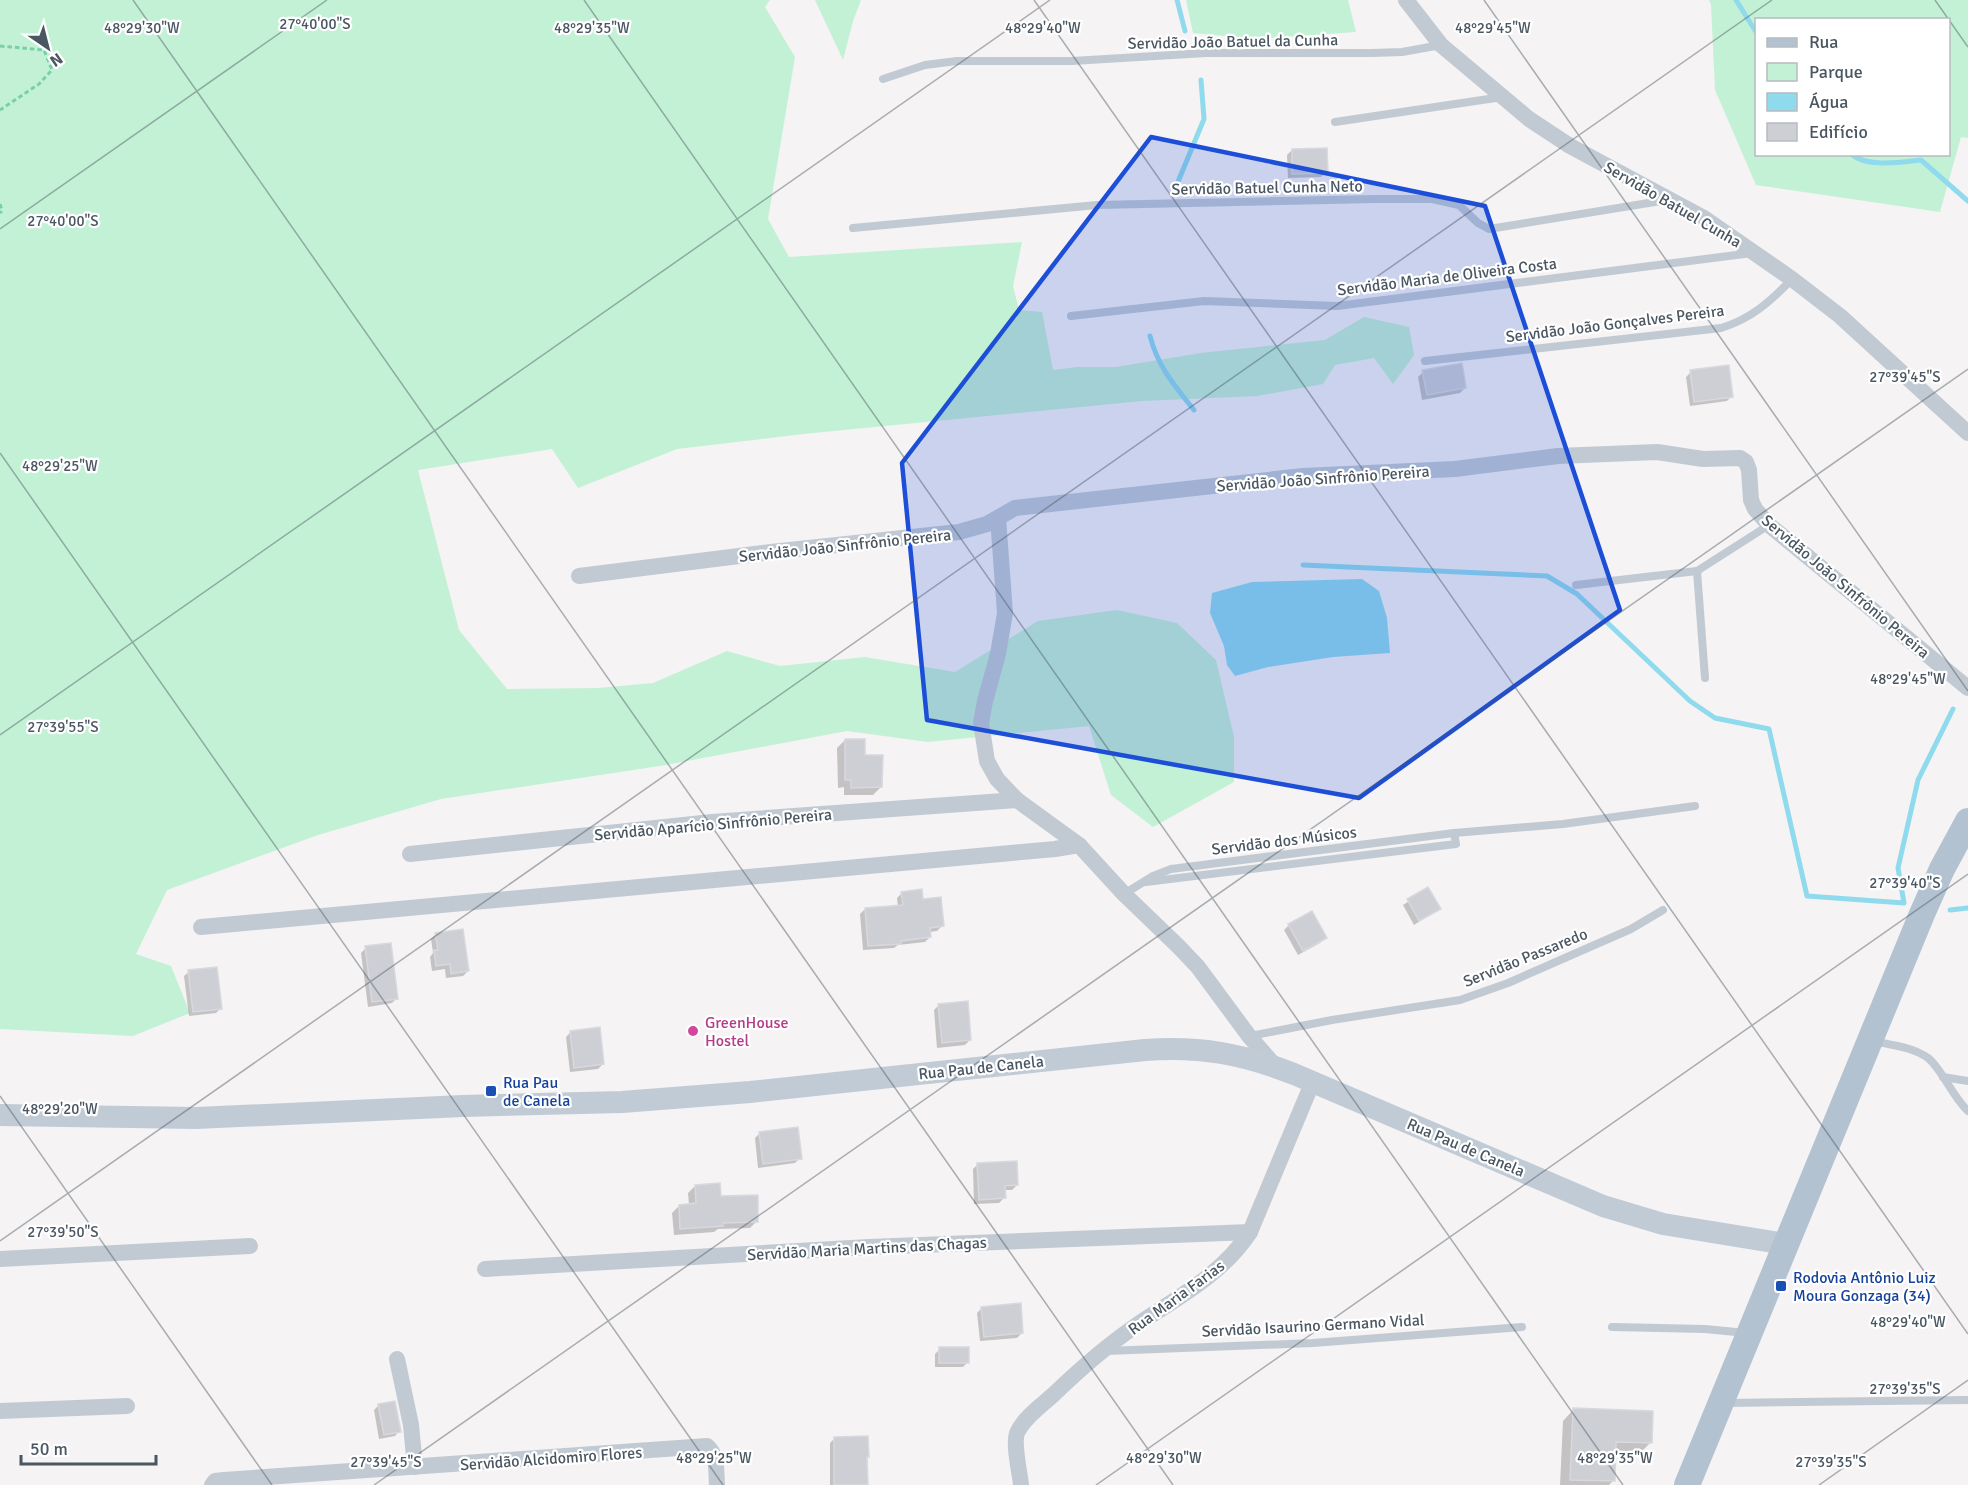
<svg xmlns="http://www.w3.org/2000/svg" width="1968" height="1485" font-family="Signika,sans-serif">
<rect width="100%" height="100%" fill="#f5f3f3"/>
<g fill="#c3f1d5" fill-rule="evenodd">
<polygon points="0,0 770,0 765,7 795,57 768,219 789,257 1022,242 1013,286 1019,310 1042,312 1053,370 1077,367 1116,367 1201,353 1325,340 1364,317 1409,327 1414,355 1393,384 1374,358 1335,365 1323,384 1257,396 1142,401 803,434 677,449 578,488 552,449 418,470 459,630 507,689 598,688 653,683 727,651 780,666 865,657 955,672 1038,621 1117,610 1177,623 1216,660 1234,737 1234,782 1153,827 1111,795 1089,726 928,742 847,731 666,765 441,799 318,835 167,890 136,954 171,966 190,1013 133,1036 0,1029"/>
<polygon points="815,0 861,0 853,21 843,60"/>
<polygon points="1186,0 1348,0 1356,32 1256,39 1193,33"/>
<path d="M1709,0h259v138l-7,-1 -21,75 -184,-27 -41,-95 -4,-85zM1756,20h192v134h-192z"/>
</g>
<polygon fill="#90daee" points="1362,579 1379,591 1387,618 1390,653 1333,657 1268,667 1235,676 1227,665 1224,646 1210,613 1212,593 1252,582"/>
<g fill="#0003">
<polygon points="1292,150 1326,172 1321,177 1288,178 1287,155"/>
<polygon points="1423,372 1465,388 1460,393 1422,400 1418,377"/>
<polygon points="1691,372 1732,396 1727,401 1690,406 1686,377"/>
<polygon points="845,740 864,756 881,787 873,795 844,795 844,787 838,788 837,748"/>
<polygon points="1428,889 1439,909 1414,925 1403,905"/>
<polygon points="902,893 922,901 942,926 937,931 929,932 930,937 925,942 898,945 894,948 863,950 860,914 865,909 898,907 897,898"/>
<polygon points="1289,925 1325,938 1320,943 1298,955 1284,930"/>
<polygon points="436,934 468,971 463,976 446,978 445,969 432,971 430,957 433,953 431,939"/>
<polygon points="366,948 397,998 392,1003 368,1007 361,953"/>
<polygon points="189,972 221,1008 216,1013 189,1016 184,976"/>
<polygon points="939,1005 970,1040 965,1045 937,1048 934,1010"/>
<polygon points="571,1032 603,1064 598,1069 570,1072 566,1037"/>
<polygon points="760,1133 800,1158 795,1163 758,1168 755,1138"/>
<polygon points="978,1164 1017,1185 1012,1190 1004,1190 1004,1198 999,1203 974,1204 973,1169"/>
<polygon points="695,1186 719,1197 757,1221 750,1228 718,1229 714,1232 674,1235 672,1213 679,1206 689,1205 688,1193"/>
<polygon points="982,1308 1022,1333 1017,1338 980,1341 977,1313"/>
<polygon points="940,1349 968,1362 963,1367 935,1367 935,1354"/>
<polygon points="379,1405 399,1431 395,1436 379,1439 374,1410"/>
<polygon points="1573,1410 1651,1442 1640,1453 1614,1452 1613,1481 1609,1485 1560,1485 1563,1421"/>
<polygon points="835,1438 865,1458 867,1485 830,1485 830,1443"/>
</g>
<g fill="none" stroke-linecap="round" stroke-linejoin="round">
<g stroke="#90daee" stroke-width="5">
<polyline points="1177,0 1185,31"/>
<polyline points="1736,0 1756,32"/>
<path d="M1851,154c16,14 51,8 70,6l47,41"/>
<polyline points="1175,189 1204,119 1201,80"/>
<path d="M1150,336c8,31 24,49 44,74"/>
<polyline points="1303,565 1547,576 1577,594 1690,701 1715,718 1769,729 1807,896 1904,903 1898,868 1918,780 1953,709"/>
<polyline points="1950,910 1968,908"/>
</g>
</g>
<g fill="#cdcfd5" stroke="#d7d9de" stroke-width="1.5">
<polygon points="1327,148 1328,173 1292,174 1292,149"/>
<polygon points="1462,363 1466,388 1427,395 1422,370"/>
<polygon points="1729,365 1733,397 1694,402 1690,370"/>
<polygon points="845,739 865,739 865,755 883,755 882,787 851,788 851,780 845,780"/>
<polygon points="1428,887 1441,909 1419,921 1407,899"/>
<polygon points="922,889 923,899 941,897 944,926 930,928 931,937 901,941 901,944 868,946 865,908 903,905 901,892"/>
<polygon points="1312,911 1327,938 1303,951 1288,924"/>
<polygon points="463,929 469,971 451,974 450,964 436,966 434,950 438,950 435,933"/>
<polygon points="391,943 398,999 372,1002 365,946"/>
<polygon points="217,967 222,1009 193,1012 188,970"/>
<polygon points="968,1001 971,1040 942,1043 938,1004"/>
<polygon points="600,1027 604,1064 574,1068 570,1031"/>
<polygon points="798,1127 802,1159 763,1164 759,1132"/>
<polygon points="1017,1161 1018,1185 1005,1186 1006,1198 979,1200 977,1163"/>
<polygon points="720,1183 721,1196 758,1195 758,1222 723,1223 723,1226 680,1229 679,1205 696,1203 695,1185"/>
<polygon points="1021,1303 1023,1333 984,1337 981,1307"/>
<rect x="939" y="1347" width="30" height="16"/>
<polygon points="395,1401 401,1432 384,1435 378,1404"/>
<polygon points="1573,1408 1653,1411 1652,1443 1616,1442 1615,1481 1570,1480"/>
<polygon points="868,1436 869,1457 867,1457 868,1485 834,1485 834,1437"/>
</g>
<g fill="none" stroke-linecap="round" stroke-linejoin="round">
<g stroke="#7ad0a6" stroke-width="3" stroke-dasharray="4.5 3" stroke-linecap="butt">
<polyline points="0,46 44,50 52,70 39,84 0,110"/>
<polyline points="0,204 2,211 0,213"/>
</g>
<g stroke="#c1cad2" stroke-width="8">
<polyline points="883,79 925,65 957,61 1072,61 1206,53 1372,53 1402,52 1441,45"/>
<polyline points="1335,122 1502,97"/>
<polyline points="853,228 1097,205 1375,199 1432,199 1459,205 1478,223 1489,229 1667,200"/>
<polyline points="1071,316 1204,301 1337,306 1752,253"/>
<path d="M1425,361l296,-33c30,-9 50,-27 71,-49"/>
<polyline points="1697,571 1705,678"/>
<polyline points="1576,585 1697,571 1769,525"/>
<polyline points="1146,882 1456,844 1454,833"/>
<polyline points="1124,894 1153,876 1171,869 1454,833 1563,824 1695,806"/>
<polyline points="1250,1036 1332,1020 1460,1000 1508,983 1631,929 1663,910"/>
<path d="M1873,1041c18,4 40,6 55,17 14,11 24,38 40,53"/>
<polyline points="1943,1077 1968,1081"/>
<polyline points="1612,1327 1705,1329 1746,1333"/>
<polyline points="1106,1351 1313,1343 1522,1327"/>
<polyline points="1726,1403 1968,1400"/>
</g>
<g stroke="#c1cad2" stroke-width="16">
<polyline points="1406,0 1441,45 1529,119 1570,146 1704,218 1792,279 1840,316 1968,433"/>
<polyline points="998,518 1005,613 998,654 985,701 981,723 987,761 997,779 1017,800 1079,845 1124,894 1179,947 1198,967 1249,1036 1276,1067"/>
<polyline points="579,576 771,552 959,532 987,524 1015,508 1303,476 1455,469 1558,456 1657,452 1703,459 1740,458 1746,462 1749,470 1751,500 1755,509 1769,525 1968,688"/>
<polyline points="410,854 712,822 1017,800"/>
<polyline points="201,927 1055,849 1079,845"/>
<polyline points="0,1259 250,1246"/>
<polyline points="485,1269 869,1247 1250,1232"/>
<polyline points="397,1359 411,1425 415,1467"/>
<polyline points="0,1411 127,1406"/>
<path d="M212,1485l3,-4 9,-1 483,-34c11,9 9,26 10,39"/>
<path d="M1021,1485c-1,-12 -9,-44 -3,-54 7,-14 24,-26 35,-36 25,-24 52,-48 81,-68 42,-29 87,-51 116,-95l63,-151"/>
</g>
<path stroke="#c1cbd6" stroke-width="22" d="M0,1115l196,3 267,-12 159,-4 128,-10 395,-42c56,-4 98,4 149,24l309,132 60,18 122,20"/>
<polyline stroke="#b3c2d1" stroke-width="26" points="1687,1485 1922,914 1942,869 1968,821"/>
</g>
<path fill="#1d4ed8" fill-opacity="0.2" stroke="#1d4ed8" stroke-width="4.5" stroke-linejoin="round" d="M1151,137l334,69 135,404 -261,188 -432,-78 -25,-257z"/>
<path fill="none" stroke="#4a5661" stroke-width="1.5" stroke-opacity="0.45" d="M133,0l1040,1485M584,0l1039,1485M1034,0l934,1334M1484,0l484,691M1935,0l33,47M0,229l327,-229M0,453l723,1032M0,735l1050,-735M0,1096l272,389M0,1241l1772,-1241M374,1485l1594,-1116M1096,1485l872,-611M1819,1485l149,-105"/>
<circle fill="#d1479c" stroke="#fff" stroke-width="2" cx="693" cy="1031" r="6"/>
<g fill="#1a4fb4" stroke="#fff" stroke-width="2">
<rect x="485" y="1085" width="12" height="12" rx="3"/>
<rect x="1775" y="1280" width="12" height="12" rx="3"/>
</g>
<g text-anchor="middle" stroke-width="4.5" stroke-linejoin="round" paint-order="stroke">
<g font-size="16" fill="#4a5661" stroke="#fff">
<text transform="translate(1233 41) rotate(-1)" y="6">Servidão João Batuel da Cunha</text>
<text transform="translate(1267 187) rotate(-1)" y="6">Servidão Batuel Cunha Neto</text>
<text transform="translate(1673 204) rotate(30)" y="6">Servidão Batuel Cunha</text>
<text transform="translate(1447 276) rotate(-7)" y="6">Servidão Maria de Oliveira Costa</text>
<text transform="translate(1615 323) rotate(-7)" y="6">Servidão João Gonçalves Pereira</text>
<text transform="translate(1323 478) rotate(-4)" y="6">Servidão João Sinfrônio Pereira</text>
<text transform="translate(845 545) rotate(-6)" y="6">Servidão João Sinfrônio Pereira</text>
<text transform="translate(1846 586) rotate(40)" y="6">Servidão João Sinfrônio Pereira</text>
<text transform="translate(713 824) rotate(-5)" y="6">Servidão Aparício Sinfrônio Pereira</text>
<text transform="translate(1284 840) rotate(-7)" y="6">Servidão dos Músicos</text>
<text transform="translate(1525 957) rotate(-22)" y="6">Servidão Passaredo</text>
<text transform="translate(981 1067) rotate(-6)" y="6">Rua Pau de Canela</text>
<text transform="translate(1466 1147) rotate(23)" y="6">Rua Pau de Canela</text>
<text transform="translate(867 1248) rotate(-3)" y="6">Servidão Maria Martins das Chagas</text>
<text transform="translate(1176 1297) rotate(-36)" y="6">Rua Maria Farias</text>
<text transform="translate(1313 1325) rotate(-3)" y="6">Servidão Isaurino Germano Vidal</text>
<text transform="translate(551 1458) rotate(-4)" y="6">Servidão Alcidomiro Flores</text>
</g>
<g font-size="16" fill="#b23c85" stroke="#fff" text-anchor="start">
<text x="705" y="1028">GreenHouse<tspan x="705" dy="18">Hostel</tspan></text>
</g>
<g font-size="16" fill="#164399" stroke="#fff" text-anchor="start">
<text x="503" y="1088">Rua Pau<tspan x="503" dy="18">de Canela</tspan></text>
<text x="1793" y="1283">Rodovia Antônio Luiz<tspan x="1793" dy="18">Moura Gonzaga (34)</tspan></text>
</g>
</g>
<g font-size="15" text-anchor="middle" fill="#4a5661" stroke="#fff" stroke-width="4.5" stroke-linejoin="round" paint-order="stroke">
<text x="315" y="29">27°40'00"S</text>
<text x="142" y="33">48°29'30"W</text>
<text x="592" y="33">48°29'35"W</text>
<text x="1043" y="33">48°29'40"W</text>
<text x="1493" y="33">48°29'45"W</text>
<text x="63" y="226">27°40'00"S</text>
<text x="1905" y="382">27°39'45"S</text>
<text x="60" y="471">48°29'25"W</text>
<text x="1908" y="684">48°29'45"W</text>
<text x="63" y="732">27°39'55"S</text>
<text x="1905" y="888">27°39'40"S</text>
<text x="60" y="1114">48°29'20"W</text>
<text x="63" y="1237">27°39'50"S</text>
<text x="1908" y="1327">48°29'40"W</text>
<text x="1905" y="1394">27°39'35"S</text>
<text x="714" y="1463">48°29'25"W</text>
<text x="1164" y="1463">48°29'30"W</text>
<text x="1615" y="1463">48°29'35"W</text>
<text x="386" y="1467">27°39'45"S</text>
<text x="1831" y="1467">27°39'35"S</text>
</g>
<rect x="1755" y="18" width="195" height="138" fill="#ffffff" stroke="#b7bbc0" stroke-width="1.5"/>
<rect x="1767" y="38" width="30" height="9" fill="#b3c2d1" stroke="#b7bbc0" stroke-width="1.5"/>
<text x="1809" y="48" font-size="18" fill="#4a5661">Rua</text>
<rect x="1767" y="63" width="30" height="18" fill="#c3f1d5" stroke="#b7bbc0" stroke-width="1.5"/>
<text x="1809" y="78" font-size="18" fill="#4a5661">Parque</text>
<rect x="1767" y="93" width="30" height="18" fill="#90daee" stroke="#b7bbc0" stroke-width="1.5"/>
<text x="1809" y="108" font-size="18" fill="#4a5661">Água</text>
<rect x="1767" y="123" width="30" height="18" fill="#cdcfd5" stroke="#b7bbc0" stroke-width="1.5"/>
<text x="1809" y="138" font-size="18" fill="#4a5661">Edifício</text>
<g transform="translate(48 48) rotate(145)" stroke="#ffffff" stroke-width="4.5" paint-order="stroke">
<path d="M0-4.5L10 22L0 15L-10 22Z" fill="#4a5661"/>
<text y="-9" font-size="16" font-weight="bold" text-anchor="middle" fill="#4a5661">N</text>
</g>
<path d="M21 1455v9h135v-9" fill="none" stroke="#4a5661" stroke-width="3"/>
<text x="30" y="1455" font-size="18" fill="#4a5661" stroke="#ffffff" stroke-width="4.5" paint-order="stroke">50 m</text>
</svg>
